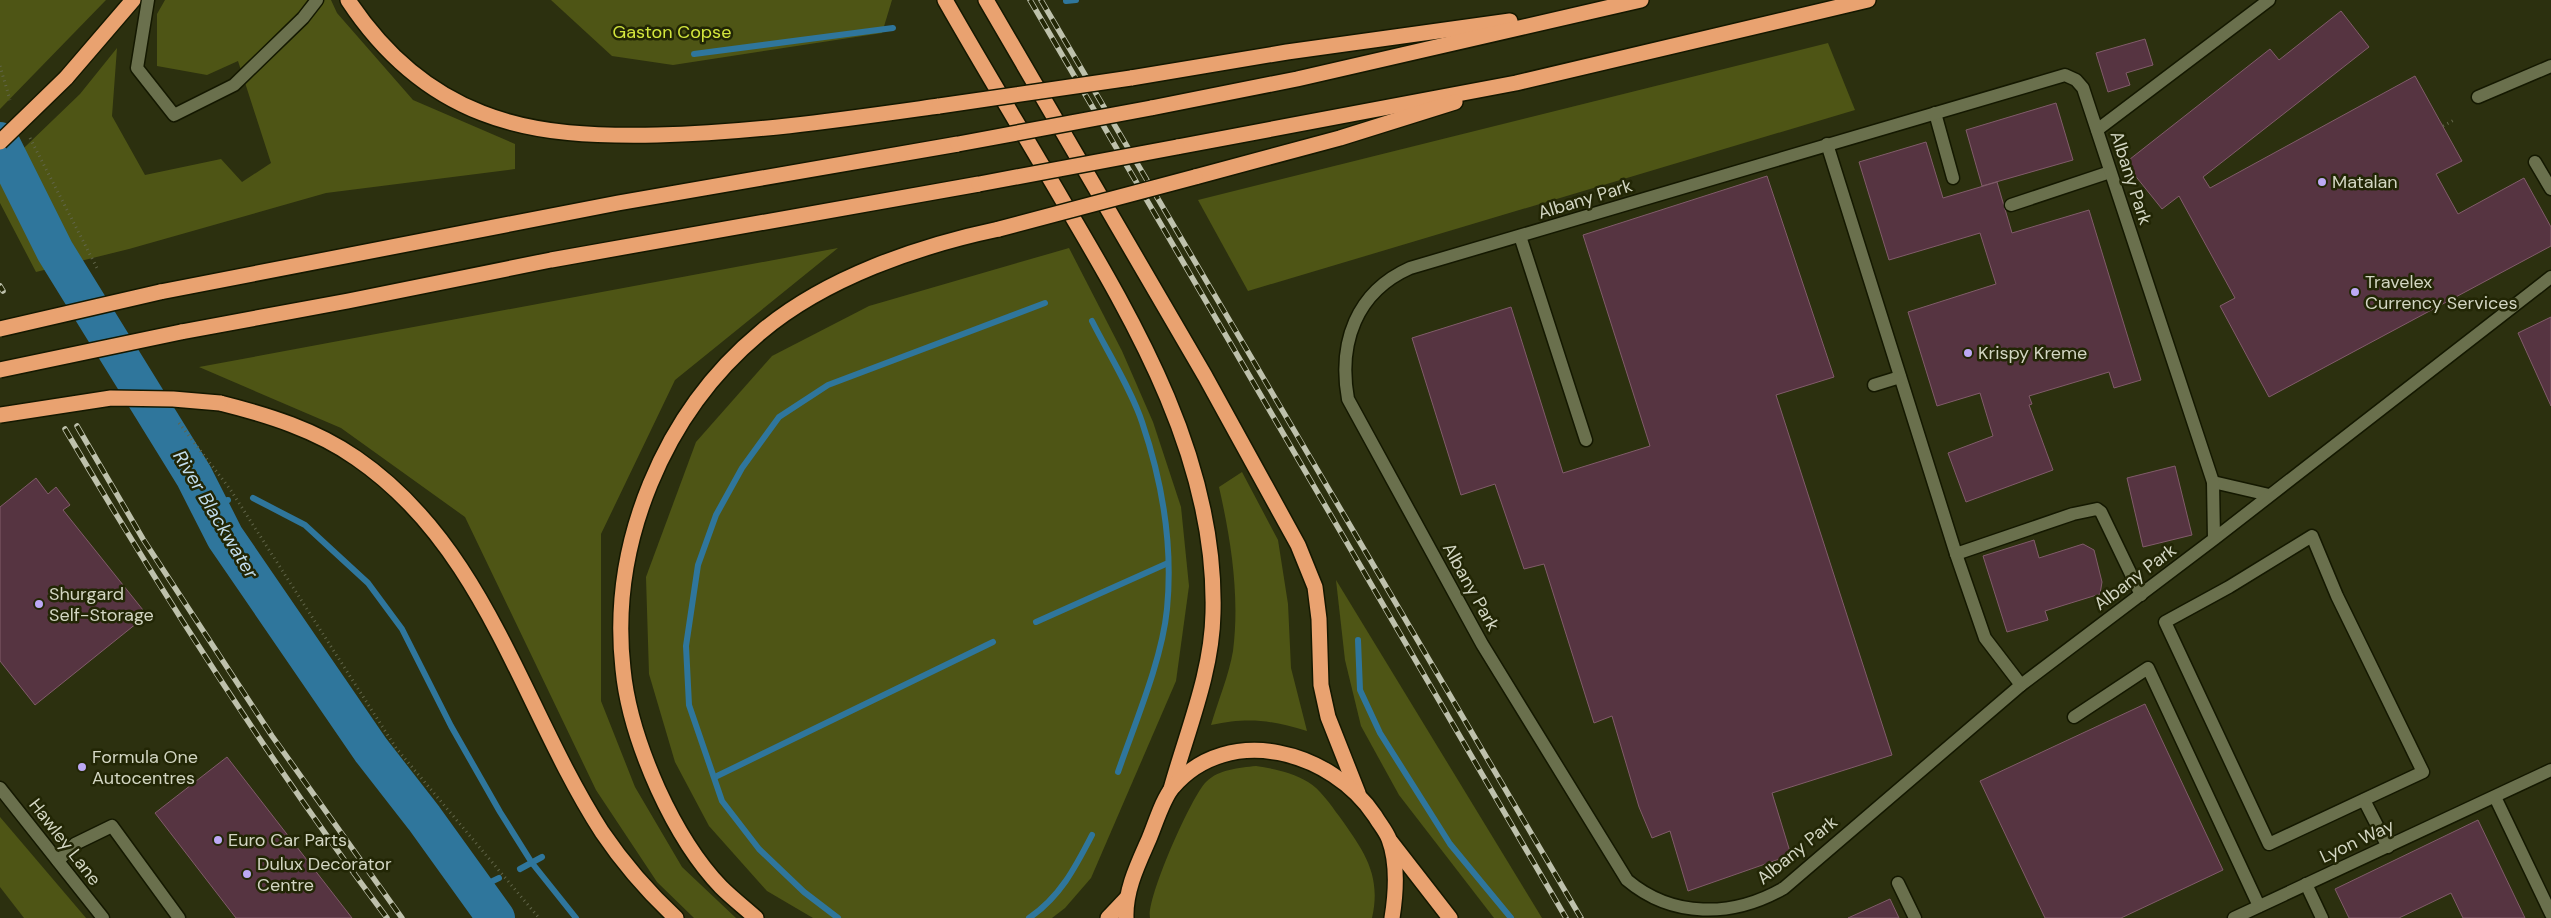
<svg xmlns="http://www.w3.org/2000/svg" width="2551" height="918" font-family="'DM Sans',sans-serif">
<rect width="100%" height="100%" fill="#2c300f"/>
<g fill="#4e5515">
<polygon points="0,0 106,0 0,109"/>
<polygon points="165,0 331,0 337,13 413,100 515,144 515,169 326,193 129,249 36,272 0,203 0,171 80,94 117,48 112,116 145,175 221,159 242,182 271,163 238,61 207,75 157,66 157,14"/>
<polygon points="551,0 892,0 882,33 673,65 612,56"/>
<polygon points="1828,43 1855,110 1248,291 1198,200"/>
<polygon points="838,248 675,380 601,534 601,701 635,787 682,867 736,918 694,918 657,882 596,790 465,517 341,428 199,367"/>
<polygon points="1069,248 1122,351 1153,422 1181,507 1189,586 1176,681 1091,878 1065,908 1052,918 813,918 767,891 709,826 675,762 649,674 646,577 696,442 772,356 869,306"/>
<path d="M1242,472l36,68 10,64 3,64 16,63c-37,-11 -58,-14 -96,-6 7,-24 18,-50 22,-74 7,-55 -2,-111 -14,-164z"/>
<polygon points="1336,580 1542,918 1494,918 1399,795 1361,726 1345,660"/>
<path d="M1256,766c18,3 36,6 52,16 12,7 22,22 31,34 24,34 43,58 33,102h-222c-4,-19 41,-121 56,-136 13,-13 33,-14 50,-16z"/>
<polygon points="0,817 86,918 24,918 0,887"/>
</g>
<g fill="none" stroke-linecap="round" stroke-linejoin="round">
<g stroke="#2f769c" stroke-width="6">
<polyline points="1066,1 1076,0"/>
<polyline points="694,54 893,28"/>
<path d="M1092,321c15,30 40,70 50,101 20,59 31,125 25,187 -5,51 -32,114 -49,163"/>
<polyline points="253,498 305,525 368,583 402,629 451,726 500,812 532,863 576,918"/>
<polyline points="209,505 228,500"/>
<polyline points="1036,622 1168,563"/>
<polyline points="1358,640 1360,690 1380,733 1450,844 1511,918"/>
<polyline points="715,777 993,642"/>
<polyline points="520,869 542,857"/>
<polyline points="474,890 499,878"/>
<polyline points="838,918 804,892 759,849 722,801 689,705 686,646 698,565 716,515 742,468 779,417 828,385 1045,303"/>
<path d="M1029,918c31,-21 46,-50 63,-83"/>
</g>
<polyline stroke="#2f769c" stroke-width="38" points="0,141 55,251 194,476 225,537 371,750 424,818 496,918"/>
</g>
<g fill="#563441" stroke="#815c6a">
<polygon points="2341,11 2369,47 2203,177 2210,188 2415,76 2462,161 2436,174 2458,214 2524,178 2551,227 2551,246 2269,397 2220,306 2235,298 2179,196 2162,209 2125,163 2270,49 2279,60"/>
<polygon points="2145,39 2153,65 2126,73 2130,85 2108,92 2096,53"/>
<polygon points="2056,103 2073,160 1982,186 1966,130"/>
<polygon points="1926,142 1943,198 1997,182 2012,233 2089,210 2141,380 2114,388 2109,372 2029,396 2032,404 2029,405 2053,470 1966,502 1948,453 1993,436 1980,393 1937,406 1908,312 1996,284 1980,233 1889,260 1859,162"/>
<polygon points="1767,176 1834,377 1776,395 1892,755 1772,793 1791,855 1688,891 1670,831 1652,838 1639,807 1612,716 1594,723 1544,564 1524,569 1495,484 1461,495 1412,338 1511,307 1563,473 1650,446 1583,235"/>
<polygon points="2551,317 2551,406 2518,333"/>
<polygon points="2175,466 2192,535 2143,547 2127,478"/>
<polygon points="36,478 48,494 56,487 70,505 63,510 147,615 35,705 0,661 0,507"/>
<polygon points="2034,540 2039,558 2083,544 2094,550 2102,582 2100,594 2045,611 2048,620 2007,632 1983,556"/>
<polygon points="2145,704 2223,870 2121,918 2045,918 1980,781"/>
<polygon points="227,757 352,918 236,918 155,813"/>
<polygon points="2478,820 2525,918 2463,918 2451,893 2399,918 2349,918 2335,889"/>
<polygon points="1890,899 1899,918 1848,918"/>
</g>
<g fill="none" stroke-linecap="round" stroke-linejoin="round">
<g stroke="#141800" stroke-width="15">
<g id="lane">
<polyline points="148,0 137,68 174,115 234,85 303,18 317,0"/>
<polyline points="2478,97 2551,66"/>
<polyline points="1935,113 1953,178"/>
<polyline points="2097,130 2269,0"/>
<polyline points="1827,144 1956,554 1985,638 2021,685"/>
<polyline points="2535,162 2551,189"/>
<polyline points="2011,205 2110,172"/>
<polyline points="1520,236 1586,440"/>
<polyline points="1874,385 1900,377"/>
<polyline points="2213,482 2269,495"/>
<polygon points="2312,536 2337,596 2423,772 2269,844 2165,622 2229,587"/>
<path d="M2214,539l-1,-57 -130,-394 -7,-8 -11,-5 -655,193c-54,24 -72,75 -62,131l134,245 145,236c45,38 105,38 157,8l237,-203 193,-146 337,-262"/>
<polyline points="1956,554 2073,514 2097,509 2101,512 2141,595"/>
<polyline points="2074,717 2148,668 2259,906"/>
<polyline points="2364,800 2388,847"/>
<polyline points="58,861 75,844 112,826 179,918"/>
<polyline points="1898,883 1915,918"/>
<polyline points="2306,884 2322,918"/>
</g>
</g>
<g stroke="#141800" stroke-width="15">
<g id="street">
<polyline points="2495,797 2551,914"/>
<polyline points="2234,918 2551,770"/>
</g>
</g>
<g stroke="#141800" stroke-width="15">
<polyline id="secondary" points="0,788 103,918"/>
</g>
<g stroke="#141800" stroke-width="18">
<g id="highway">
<path d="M348,0c33,50 77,91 134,113 56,22 116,23 175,22 95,-2 189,-16 282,-29"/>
<path d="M945,0c38,67 79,134 118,201 74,125 154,261 150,412 -1,60 -26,118 -42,176"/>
<polyline points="986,0 1205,376 1298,545 1315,587 1319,619 1321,685 1328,717 1358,793"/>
<polyline points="66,78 133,0"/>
<polyline points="1131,78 1287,52 1510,21"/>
<polyline points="1151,108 1297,79 1641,0"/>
<polyline points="1177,147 1516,83 1868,0"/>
<polyline points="1195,177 1340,138 1455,102"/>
<polyline points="160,292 618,203 958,144"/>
<polyline points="181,332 348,301 551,260 979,184"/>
<path d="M220,403c48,12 96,27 136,55 130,89 165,248 246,374 21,31 46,60 74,86"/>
<polyline points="1391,842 1450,918"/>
<path d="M756,918c-11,-10 -24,-20 -35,-31 -26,-27 -47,-63 -63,-98 -17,-38 -31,-78 -35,-120 -14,-125 41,-257 138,-337 64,-54 157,-86 238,-103"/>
<polyline points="1108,918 1126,899"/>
<path d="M1126,918c-1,-28 12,-54 23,-79 6,-14 14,-41 24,-52 56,-65 159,-36 202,29 4,7 11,15 14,23 9,24 7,54 3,79"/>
</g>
</g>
<g stroke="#616549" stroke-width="3" stroke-dasharray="1 4" stroke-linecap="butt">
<polyline points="0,66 10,100"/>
<polyline points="2443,126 2456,119"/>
<polyline points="30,138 98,270"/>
<polyline points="179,423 230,489 396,748 539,918"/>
</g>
<use href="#lane" stroke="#6a704d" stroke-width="12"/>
<use href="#street" stroke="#6a704d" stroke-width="12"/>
<use href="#secondary" stroke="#6a704d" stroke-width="12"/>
<use href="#highway" stroke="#e9a270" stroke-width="15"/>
<g stroke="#bec1ac" stroke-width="5.5">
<g id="rail">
<polyline points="1030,0 1566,918"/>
<polyline points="1041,0 1581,918"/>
<polyline points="0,286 3,291"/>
<polyline points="77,426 143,539 272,736 402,918"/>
<path d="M65,429c99,168 205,333 322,489"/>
</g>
</g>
<use href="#rail" stroke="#222605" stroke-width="4" stroke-dasharray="11" stroke-linecap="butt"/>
<g stroke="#141800" stroke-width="18" stroke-linecap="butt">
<g id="highway-bridge">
<polyline points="939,106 1131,78"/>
<polyline points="0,142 66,78"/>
<polyline points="958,144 1151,108"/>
<polyline points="979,184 1177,147"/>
<polyline points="999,229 1195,177"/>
<polyline points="0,329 160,292"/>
<polyline points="0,370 181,332"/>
<polyline points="0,415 111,398 173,399 220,403"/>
</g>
</g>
<use href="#highway-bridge" stroke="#e9a270" stroke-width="15"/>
</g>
<g fill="#bda9f5" stroke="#222605" stroke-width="2">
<circle cx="2322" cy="182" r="5"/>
<circle cx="2355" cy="292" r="5"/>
<circle cx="1968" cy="353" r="5"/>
<circle cx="39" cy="604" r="5"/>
<circle cx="82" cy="767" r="5"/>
<circle cx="218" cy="840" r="5"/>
<circle cx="247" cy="874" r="5"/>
</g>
<g text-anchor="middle" stroke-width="5" stroke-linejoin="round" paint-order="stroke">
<g font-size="18" fill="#d3e63d" stroke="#222605">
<text x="672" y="38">Gaston Copse</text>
</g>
<g font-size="18" fill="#d3d6c3" stroke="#222605">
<text transform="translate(2131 178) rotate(72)" y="6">Albany Park</text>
<text transform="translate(1585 199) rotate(-17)" y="6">Albany Park</text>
<text transform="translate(2135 577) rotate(-37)" y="6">Albany Park</text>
<text transform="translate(1471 587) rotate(61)" y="6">Albany Park</text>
<text transform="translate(2357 841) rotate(-25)" y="6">Lyon Way</text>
<text transform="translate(65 842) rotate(52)" y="6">Hawley Lane</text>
<text transform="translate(1797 850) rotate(-39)" y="6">Albany Park</text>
</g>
<g font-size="18" fill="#d3d6c3" stroke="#222605" text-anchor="start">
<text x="2332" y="188">Matalan</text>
<text x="2365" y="288">Travelex<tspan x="2365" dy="21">Currency Services</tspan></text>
<text x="1978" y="359">Krispy Kreme</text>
<text x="49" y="600">Shurgard<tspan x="49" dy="21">Self-Storage</tspan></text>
<text x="92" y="763">Formula One<tspan x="92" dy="21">Autocentres</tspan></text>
<text x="228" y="846">Euro Car Parts</text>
<text x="257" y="870">Dulux Decorator<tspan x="257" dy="21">Centre</tspan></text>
</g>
<g font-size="19" font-style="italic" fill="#c2ddee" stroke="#222605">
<text transform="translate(216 514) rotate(59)" y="7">River Blackwater</text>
</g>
</g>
</svg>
